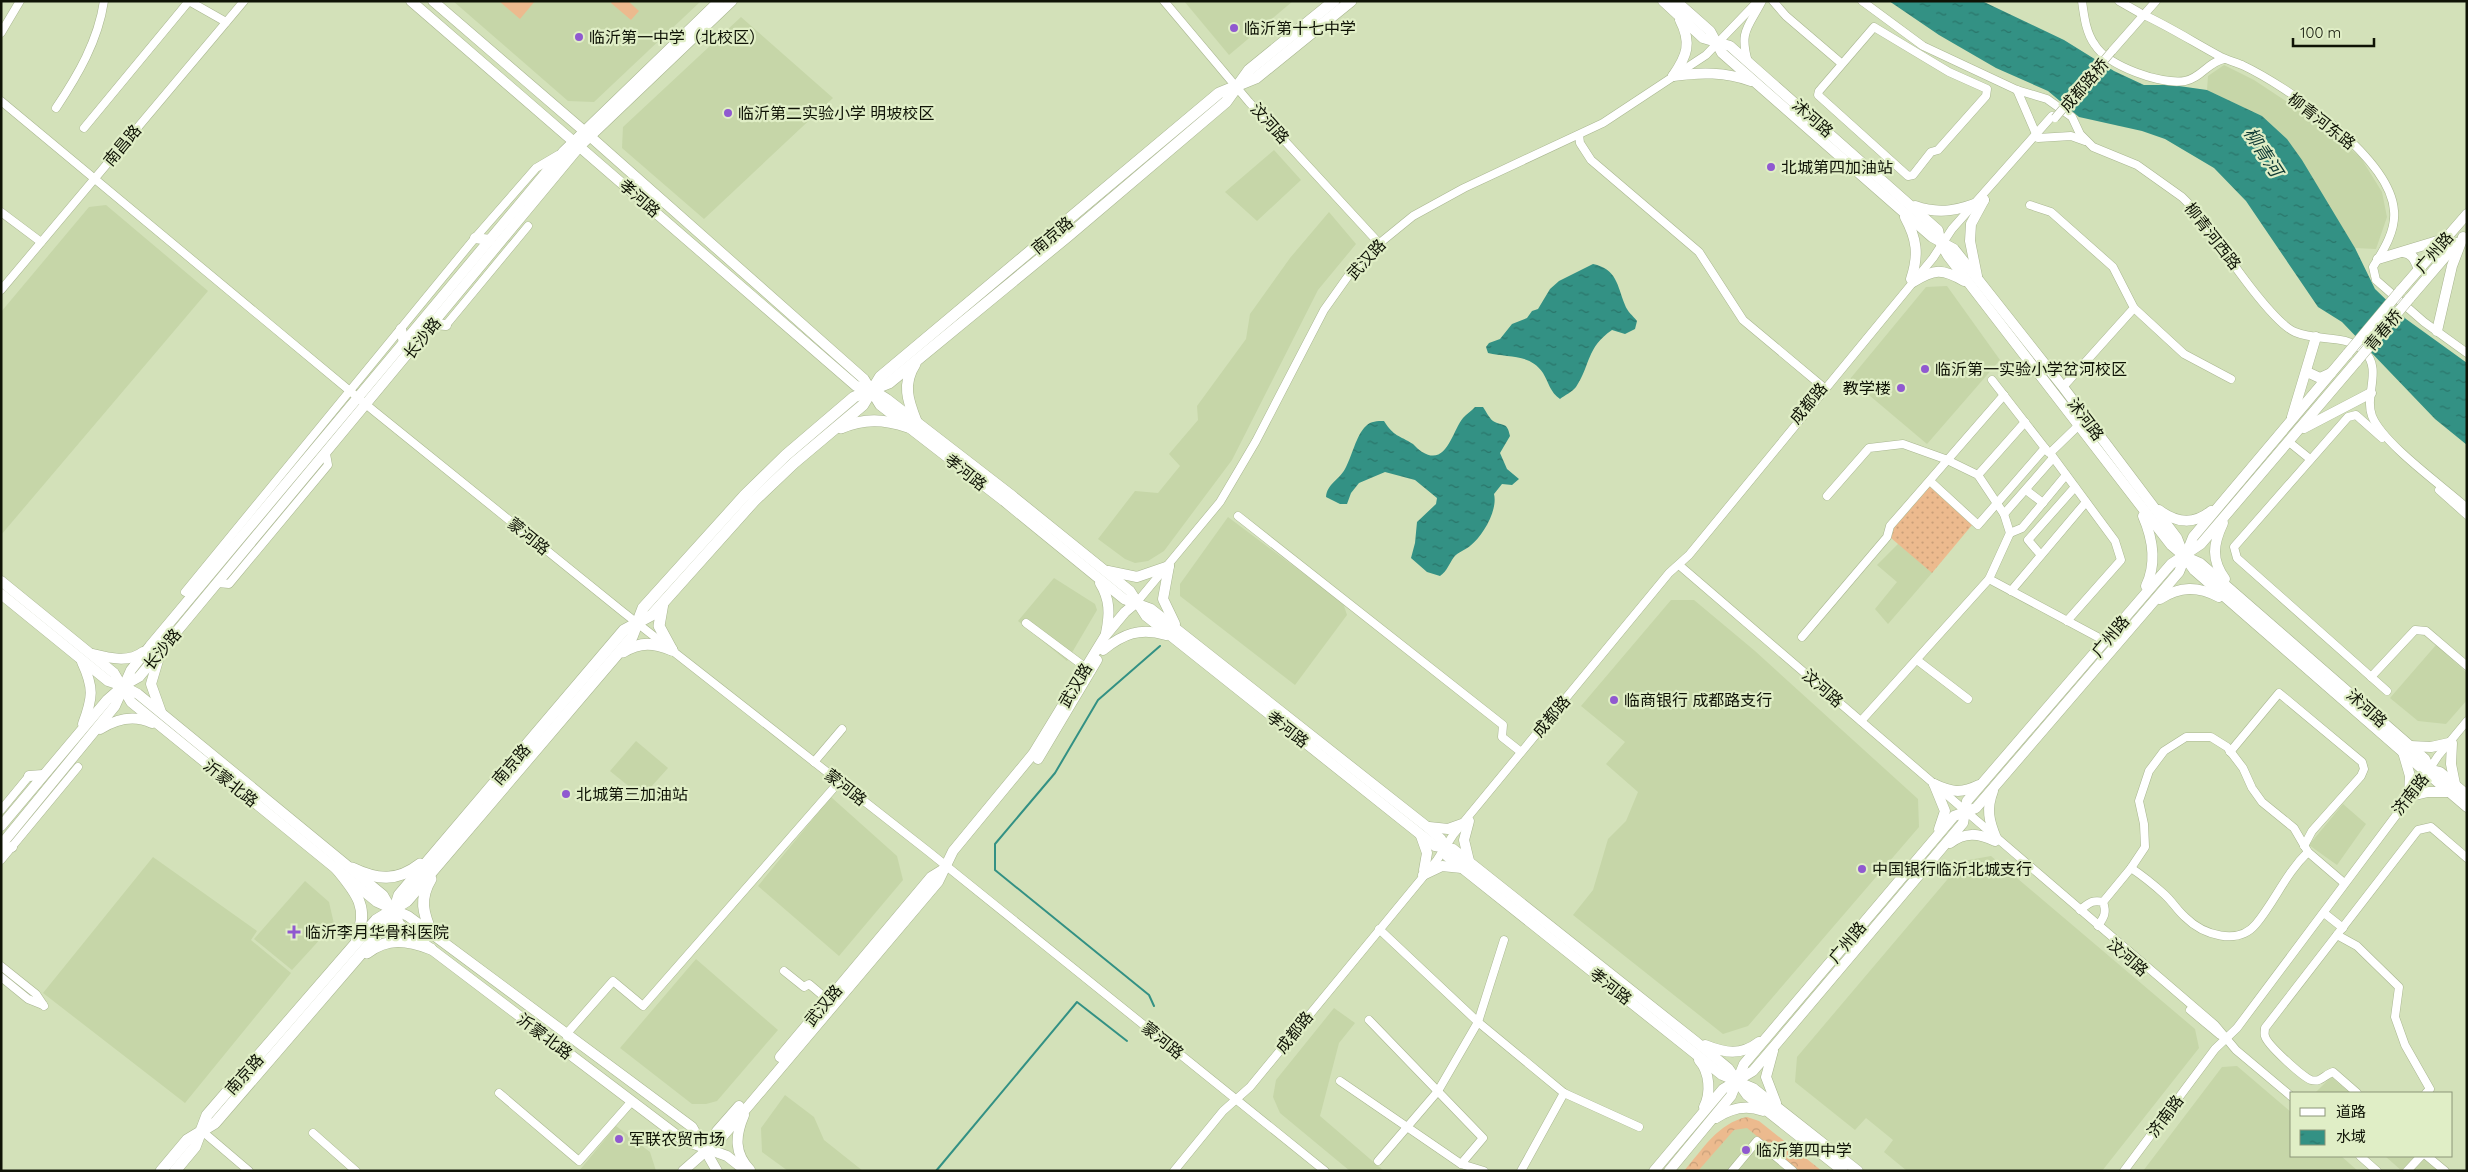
<svg xmlns="http://www.w3.org/2000/svg" width="2468" height="1172" font-family="Quicksand,'Noto Sans SC',sans-serif">
<defs>
<pattern id="grass-dots" width="8" height="8" patternUnits="userSpaceOnUse" patternTransform="scale(1.25)"><rect width="8" height="8" fill="#ecba8e"/><path d="M2 2h.1M6 6h.1" fill="none" stroke="#c99f79" stroke-width="1.8" stroke-linecap="round"/></pattern>
<pattern id="forest-crowns" width="20" height="18" patternUnits="userSpaceOnUse" patternTransform="scale(1.25)"><rect width="20" height="18" fill="#ecba8e"/><path d="M2 6a3 3 0 1 1 6 0M12 15a3 3 0 1 1 6 0" fill="none" stroke="#c99f79"/></pattern>
<pattern id="water-ripples" width="26" height="14" patternUnits="userSpaceOnUse" patternTransform="scale(1.25)"><rect width="26" height="14" fill="#339184"/><path d="M2 4q2-2 4 0t4 0M15 11q2-2 4 0t4 0" fill="none" stroke="#2a756a"/></pattern>
</defs>
<rect width="100%" height="100%" fill="#d3e1b9"/>
<g fill="#c6d6a8">
<polygon points="453,1 701,1 594,102 568,101"/>
<polygon points="1184,1 1293,1 1229,55"/>
<polygon points="741,17 833,98 704,219 622,148 623,127"/>
<polygon points="2224,65 2254,80 2325,127 2361,158 2382,192 2387,217 2376,249 2355,248 2287,139 2262,116 2207,90 2208,76"/>
<polygon points="1274,150 1301,180 1257,221 1225,192"/>
<polygon points="106,205 208,291 1,535 1,312 89,207"/>
<polygon points="1329,212 1356,244 1318,290 1232,460 1164,551 1148,561 1135,563 1125,559 1098,539 1135,491 1158,493 1180,466 1169,454 1198,420 1197,406 1246,339 1250,314 1290,258"/>
<polygon points="1947,286 2000,360 1927,444 1850,379 1926,287"/>
<polygon points="1228,517 1343,603 1347,615 1295,685 1180,596 1180,584"/>
<polygon points="1899,543 1932,573 1888,624 1875,609 1897,582 1877,565"/>
<polygon points="1054,578 1095,604 1097,610 1067,661 1018,621"/>
<polygon points="1671,600 1694,600 1755,651 1918,799 1919,827 1748,1026 1723,1034 1573,915 1593,890 1608,839 1626,821 1638,792 1606,764 1625,742 1581,706"/>
<polygon points="2436,645 2467,673 2467,700 2446,724 2418,721 2390,698"/>
<polygon points="636,741 668,768 642,797 610,771"/>
<polygon points="831,797 897,856 903,880 839,956 758,886"/>
<polygon points="2343,804 2366,824 2337,865 2309,845"/>
<polygon points="1991,856 2195,1029 2199,1048 2102,1171 1907,1171 1884,1152 1893,1140 1866,1118 1855,1130 1795,1082 1797,1057 1963,861"/>
<polygon points="153,857 257,931 251,940 291,973 185,1103 43,993"/>
<polygon points="305,881 329,902 334,924 292,970 254,939"/>
<polygon points="696,959 778,1030 717,1101 706,1104 692,1104 620,1048"/>
<polygon points="1334,1008 1355,1023 1339,1043 1320,1116 1384,1171 1350,1171 1280,1113 1273,1097 1276,1080"/>
<polygon points="2237,1066 2292,1113 2292,1156 2341,1156 2358,1171 2143,1171 2222,1067"/>
<polygon points="2331,1077 2350,1093 2315,1093"/>
<polygon points="785,1095 814,1117 824,1140 863,1171 788,1171 762,1152 761,1128"/>
<polygon points="616,1126 650,1152 656,1171 579,1171"/>
<polygon points="1748,1127 1803,1171 1696,1171 1733,1129"/>
<polygon points="2385,1156 2423,1156 2441,1171 2402,1171"/>
</g>
<polygon fill="url(#grass-dots)" points="1929,486 1972,525 1932,573 1891,538 1894,527"/>
<path fill="url(#forest-crowns)" d="M1747,1117l12,4 63,50h-23l-52,-43 -13,2 -36,41h-14c19,-22 34,-48 63,-54z"/>
<g fill="#ecba8e">
<polygon points="499,1 535,1 520,19"/>
<polygon points="612,1 628,1 639,11 631,20 611,3"/>
</g>
<g fill="url(#water-ripples)">
<polygon points="1889,1 1982,1 2064,40 2114,71 2144,85 2172,85 2207,90 2262,116 2287,139 2302,160 2355,248 2375,289 2406,319 2467,363 2467,445 2435,419 2342,322 2318,307 2246,201 2214,168 2165,139 2142,131 2079,117 2048,91 1996,68 1939,35"/>
<path d="M1593,264c24,5 24,21 32,41 2,6 8,11 12,16l-2,8 -10,5 -13,-4c-26,18 -21,34 -36,57 -4,5 -11,8 -16,12 -10,-7 -11,-16 -17,-26 -13,-20 -36,-15 -55,-20l-2,-6 3,-4 11,-4 12,-15 15,-6 5,-7 6,-2 12,-20 9,-8z"/>
<path d="M1475,407h8c3,4 6,11 10,14 10,6 14,0 17,15l-10,17 7,16 12,10 -7,6 -10,-1 -8,10c4,16 -11,42 -24,52 -5,4 -12,6 -16,11 -5,7 -7,14 -14,19l-13,-4 -16,-14 4,-15 2,-21 19,-18 1,-6 -22,-18 -30,-8 -26,11 -8,10 -4,11h-7l-14,-7c1,-13 13,-17 19,-28 7,-12 11,-34 21,-43 5,-5 11,-5 18,-5 10,16 15,14 29,23 3,3 6,6 9,8 25,15 30,-21 41,-34 3,-4 9,-7 12,-11z"/>
</g>
<g fill="none" stroke-linecap="round" stroke-linejoin="round">
<g stroke="#339184" stroke-width="2">
<polyline points="1154,1006 1149,995 995,870 995,844 1055,773 1098,700 1160,646"/>
<polyline points="936,1171 1077,1002 1127,1041"/>
</g>
<g stroke="#a9b690" stroke-width="9">
<g id="minor">
<polyline points="189,1 226,22"/>
<polyline points="1164,1 1249,102 1378,242"/>
<polyline points="1773,1 1786,16 1841,63"/>
<path d="M1862,1l61,45 94,44 30,9 25,18 8,17 13,13 44,18 45,32 13,13c19,26 75,112 100,122 23,10 49,1 69,19 19,18 0,44 8,65 11,28 71,70 95,92"/>
<path d="M2082,1c2,15 4,32 13,44 13,21 66,40 90,36 16,-3 23,-19 39,-22"/>
<polyline points="2119,1 2140,13"/>
<path d="M2144,15c26,12 51,28 77,42 6,3 14,5 21,8 45,21 149,93 152,146 2,20 -11,40 -21,56l3,13 48,42 43,31"/>
<polygon points="1874,27 1949,72 1987,89 1986,96 1938,150 1931,152 1913,175 1908,176 1818,95 1819,91"/>
<polyline points="1,33 20,1"/>
<polyline points="2112,51 2156,1"/>
<path d="M1748,62c-9,-31 0,-34 14,-61"/>
<polyline points="2017,90 2036,134"/>
<polyline points="1,101 374,411 623,612 929,852 1325,1171"/>
<path d="M56,108c22,-33 42,-67 48,-107"/>
<polyline points="84,128 189,1"/>
<polyline points="1579,135 1580,143 1591,160 1699,252 1743,320 1822,386"/>
<polyline points="2038,138 2071,136 2085,141"/>
<polyline points="2030,205 2051,212 2113,267 2134,308 2063,387"/>
<polyline points="1,212 41,242"/>
<polyline points="1,290 244,1"/>
<polyline points="2134,308 2184,354 2231,379"/>
<polyline points="446,325 528,226"/>
<polyline points="1992,380 2048,452"/>
<polyline points="2382,438 2356,415 2348,417 2234,547 2237,558 2387,691"/>
<polyline points="2289,442 2310,459"/>
<polyline points="1978,475 2025,422"/>
<polyline points="1930,481 1978,525 2045,448"/>
<polyline points="2026,490 2043,503"/>
<polyline points="2439,490 2467,515"/>
<polyline points="1827,496 1869,448 1903,444 1945,459 1978,475 2004,514 2010,533 1989,579 2105,641"/>
<polyline points="2004,514 2053,458"/>
<polyline points="1238,516 1503,725 1502,737 1521,752"/>
<polyline points="2010,533 2022,528 2066,475"/>
<polyline points="2040,554 2028,540 2075,487"/>
<polyline points="1679,565 2215,1025 2236,1050 2292,1097"/>
<polyline points="218,583 229,584 328,465 326,454"/>
<polyline points="2011,591 2086,502"/>
<polyline points="185,592 475,238 536,168 558,155"/>
<polyline points="1137,602 1220,502 1256,441 1324,310 1351,272 1370,251 1413,216 1464,188 1603,123 1706,55 1758,1"/>
<polyline points="2067,621 2121,560 2115,541 2050,453 2079,425"/>
<polyline points="1026,623 1085,667"/>
<polyline points="1802,637 1887,537 1890,526 2004,395"/>
<polyline points="1917,660 1968,699"/>
<polyline points="2371,677 2415,630 2426,631 2467,666"/>
<polyline points="1861,721 1989,579"/>
<polyline points="2230,752 2279,693 2362,762 2364,769 2361,776 2312,831 2304,846"/>
<polyline points="814,762 842,729"/>
<polyline points="1,810 29,776"/>
<polyline points="1,860 78,767"/>
<path d="M2131,868c12,8 23,17 33,26 8,7 13,16 21,23 18,18 53,29 71,7 19,-23 30,-51 52,-72"/>
<polyline points="2103,902 2131,868 2145,847 2144,824 2139,801 2149,771 2164,751 2186,737 2211,737 2227,747 2243,768 2252,788 2262,802 2294,828 2308,852 2343,882"/>
<path d="M2080,910c8,-6 12,-11 23,-8 4,11 1,15 -5,24"/>
<polyline points="2324,913 2343,928"/>
<polyline points="1379,929 1478,1022 1564,1093 1639,1127"/>
<polyline points="2337,935 2357,946 2399,987 2395,1017 2405,1045 2430,1089 2426,1093"/>
<polyline points="1,966 36,994 44,1006"/>
<polyline points="784,971 804,987 809,984 828,1000"/>
<polyline points="1,977 28,999 43,1005"/>
<polyline points="2190,1010 2220,1035"/>
<polyline points="1369,1020 1483,1138 1461,1164"/>
<polyline points="567,1037 569,1031 613,981 643,1006 839,782"/>
<polyline points="1340,1081 1461,1164 1484,1171"/>
<polyline points="499,1093 579,1161 632,1101"/>
<path d="M2357,1093l-24,-21c-8,2 -12,11 -22,8 -8,-3 -44,-35 -46,-44 -1,-2 0,-5 0,-8l153,-198 13,-3 36,31"/>
<polyline points="202,1131 249,1171"/>
<polyline points="313,1133 356,1171"/>
<polyline points="2360,1156 2377,1171"/>
<polyline points="2427,1156 2445,1171"/>
<polyline points="1378,1161 1438,1091 1478,1022 1504,940"/>
<polyline points="1174,1171 1223,1111 1250,1087 1437,860 1453,835 1669,573 1689,555 1933,258 1952,229 2052,116"/>
<polyline points="1521,1171 1564,1093"/>
<polyline points="1732,1171 1757,1141 1793,1171"/>
<polyline points="2124,1171 2215,1049 2237,1028 2421,782 2438,756 2467,721"/>
<polyline points="2407,1171 2421,1156"/>
</g>
</g>
<g stroke="#a9b690" stroke-width="11">
<g id="major">
<polyline points="411,1 856,386 871,389 887,399 1010,494 1130,591 1146,616 1435,846 1453,849 1695,1041 1728,1068 1747,1095 1843,1171"/>
<polyline points="433,1 584,131 864,379 880,405 1004,501 1124,599 1151,609 1426,826 1441,839 1447,856 1722,1075 1753,1088 1858,1171"/>
<polyline points="1663,1 1703,38 1730,46 1938,230 1941,244 1948,256 2171,545 2184,556 2200,563 2425,759 2434,779 2467,807"/>
<polyline points="1676,1 1710,31 1722,53 1932,237 1954,249 2063,387 2177,538 2184,556 2194,570 2420,767 2440,772 2467,795"/>
<path d="M1673,76c28,-4 52,-4 78,5"/>
<path d="M1673,76c14,-20 19,-33 7,-56"/>
<path d="M1915,206c25,9 46,4 69,-6"/>
<path d="M1905,217c12,22 14,38 6,62"/>
<polyline points="475,238 490,240"/>
<path d="M2403,252c10,1 12,8 16,17"/>
<polyline points="2378,259 2444,239"/>
<polyline points="1977,276 1970,241 1971,224 1984,200"/>
<path d="M1913,282c21,-13 29,-14 51,-1"/>
<polyline points="2400,291 2467,214"/>
<polyline points="2409,299 2457,243"/>
<polyline points="433,324 446,325"/>
<polyline points="401,329 404,343"/>
<polyline points="2437,331 2452,266 2463,237"/>
<polyline points="2307,372 2320,378 2331,373"/>
<polyline points="2292,417 2316,337"/>
<polyline points="2304,428 2371,393"/>
<path d="M2159,510c17,13 35,15 52,1"/>
<path d="M2143,516c10,23 14,47 3,70"/>
<path d="M2223,523c-10,21 -12,37 2,56"/>
<polyline points="1169,566 1163,599 1175,624"/>
<polyline points="1108,571 1137,577 1169,566"/>
<polyline points="1,581 114,673 131,702 377,902 408,916 692,1127 717,1171"/>
<path d="M1100,583c10,16 10,31 6,50"/>
<polyline points="1,594 108,681 123,686 138,694 383,895 400,925 431,949 683,1140 727,1156 746,1171"/>
<path d="M2160,599c20,-13 38,-13 59,-2"/>
<path d="M1103,650c20,-16 37,-23 63,-15"/>
<path d="M93,654c16,4 36,9 50,-2"/>
<polyline points="159,657 151,684 161,712"/>
<path d="M82,662c12,26 11,35 1,62"/>
<path d="M100,729c16,-10 33,-15 52,-6"/>
<polyline points="2452,743 2451,764 2455,784"/>
<polyline points="2410,746 2431,747 2449,743"/>
<polyline points="2403,752 2410,776 2409,794"/>
<polyline points="1038,759 1097,660"/>
<polyline points="29,776 43,775"/>
<polyline points="1934,784 1945,811 1939,829"/>
<path d="M1934,784c17,8 27,10 45,1"/>
<path d="M1993,791c-7,18 -4,30 3,47"/>
<polyline points="2411,796 2428,792 2449,792"/>
<polyline points="1,826 107,700 123,686 139,677 580,146 732,1"/>
<polyline points="1429,827 1448,829 1462,824"/>
<polyline points="1421,836 1427,853 1424,870"/>
<path d="M1950,843c15,-11 28,-10 45,-2"/>
<polyline points="1,845 115,706 131,670 150,646 564,151 719,1"/>
<polyline points="1,849 12,847"/>
<polyline points="1469,861 1464,840 1469,821"/>
<polyline points="1423,875 1442,866 1462,868"/>
<path d="M1705,1045c20,8 36,11 54,-3"/>
<polyline points="1773,1051 1766,1077 1776,1103"/>
<polyline points="780,1057 931,877 944,869"/>
<path d="M1699,1060c11,12 12,34 5,47"/>
<path d="M744,1115c-9,21 -10,38 6,55"/>
<path d="M1716,1118c15,-10 30,-14 47,-7"/>
<polyline points="711,1142 717,1131 739,1106"/>
<polyline points="683,1171 723,1136 938,882 953,851 1033,754 1105,636 1125,612 1137,602"/>
<polyline points="1654,1171 1723,1089 1753,1071 1777,1043 1963,823 1967,801 2171,564 2201,544 2357,361"/>
<polyline points="1669,1171 1731,1096 1744,1064 1954,816 1976,808 2179,572 2193,537 2348,353"/>
</g>
</g>
<g stroke="#a9b690" stroke-width="12">
<g id="highway">
<path d="M915,364c-13,20 -7,37 1,57"/>
<path d="M841,428c23,-10 43,-9 67,-1"/>
<polyline points="663,603 659,626 672,650"/>
<path d="M623,652c18,-11 31,-9 49,-2"/>
<path d="M336,868c18,22 35,40 20,69"/>
<path d="M352,868c25,12 45,14 68,-4"/>
<path d="M431,879c-12,20 -8,34 1,55"/>
<path d="M367,953c21,-16 40,-13 64,-4"/>
<polyline points="161,1171 187,1140 215,1123 384,927 394,911 399,895 624,630 652,615 754,501 794,463 863,405 880,377 1219,93 1256,78 1351,1"/>
<polyline points="175,1171 195,1147 207,1115 376,920 407,901 632,637 643,608 745,495 786,455 854,397 889,383 1068,236 1226,102 1249,70 1334,1"/>
</g>
</g>
<use href="#minor" stroke="#fff" stroke-width="8"/>
<use href="#major" stroke="#fff" stroke-width="10"/>
<use href="#highway" stroke="#fff" stroke-width="11"/>
<g stroke="#a9b690" stroke-width="9" stroke-linecap="butt">
<polyline id="minor-bridge" points="2055,118 2112,51"/>
</g>
<g stroke="#a9b690" stroke-width="11" stroke-linecap="butt">
<g id="major-bridge">
<polyline points="2348,353 2400,291"/>
<polyline points="2357,361 2409,299"/>
</g>
</g>
<use href="#minor-bridge" stroke="#fff" stroke-width="8"/>
<use href="#major-bridge" stroke="#fff" stroke-width="10"/>
</g>
<g fill="#9059d0" stroke="#e0eec6" stroke-width="2">
<circle cx="1234" cy="28" r="5"/>
<circle cx="579" cy="37" r="5"/>
<circle cx="728" cy="113" r="5"/>
<circle cx="1771" cy="167" r="5"/>
<circle cx="1925" cy="369" r="5"/>
<circle cx="1901" cy="388" r="5"/>
<circle cx="1614" cy="700" r="5"/>
<circle cx="566" cy="794" r="5"/>
<circle cx="1862" cy="869" r="5"/>
<path d="M291.5 924.5h5v5h5v5h-5v5h-5v-5h-5v-5h5z"/>
<circle cx="619" cy="1139" r="5"/>
<circle cx="1746" cy="1150" r="5"/>
</g>
<g text-anchor="middle" stroke-width="4.5" stroke-linejoin="round" paint-order="stroke">
<g font-size="16" fill="#0f1306" stroke="#e0eec6" text-anchor="start">
<text x="1244" y="34">临沂第十七中学</text>
<text x="589" y="43">临沂第一中学（北校区）</text>
<text x="738" y="119">临沂第二实验小学 明坡校区</text>
<text x="1781" y="173">北城第四加油站</text>
<text x="1935" y="375">临沂第一实验小学岔河校区</text>
<text x="1891" y="394" text-anchor="end">教学楼</text>
<text x="1624" y="706">临商银行 成都路支行</text>
<text x="576" y="800">北城第三加油站</text>
<text x="1872" y="875">中国银行临沂北城支行</text>
<text x="305" y="938">临沂李月华骨科医院</text>
<text x="629" y="1145">军联农贸市场</text>
<text x="1756" y="1156">临沂第四中学</text>
</g>
<g font-size="16" fill="#0f1306" stroke="#e0eec6">
<text transform="translate(2084 85) rotate(-49)" y="6">成都路桥</text>
<text transform="translate(1813 118) rotate(41)" y="6">沭河路</text>
<text transform="translate(2322 121) rotate(38)" y="6">柳青河东路</text>
<text transform="translate(1270 123) rotate(48)" y="6">汶河路</text>
<text transform="translate(122 145) rotate(-50)" y="6">南昌路</text>
<text transform="translate(640 198) rotate(41)" y="6">孝河路</text>
<text transform="translate(1052 235) rotate(-40)" y="6">南京路</text>
<text transform="translate(2213 236) rotate(52)" y="6">柳青河西路</text>
<text transform="translate(2434 252) rotate(-49)" y="6">广州路</text>
<text transform="translate(1366 259) rotate(-47)" y="6">武汉路</text>
<text transform="translate(2383 330) rotate(-50)" y="6">青春桥</text>
<text transform="translate(422 338) rotate(-51)" y="6">长沙路</text>
<text transform="translate(1808 403) rotate(-50)" y="6">成都路</text>
<text transform="translate(2086 419) rotate(53)" y="6">沭河路</text>
<text transform="translate(966 472) rotate(38)" y="6">孝河路</text>
<text transform="translate(529 536) rotate(39)" y="6">蒙河路</text>
<text transform="translate(2110 636) rotate(-50)" y="6">广州路</text>
<text transform="translate(162 649) rotate(-50)" y="6">长沙路</text>
<text transform="translate(1075 685) rotate(-59)" y="6">武汉路</text>
<text transform="translate(1823 688) rotate(41)" y="6">汶河路</text>
<text transform="translate(2367 708) rotate(42)" y="6">沭河路</text>
<text transform="translate(1551 716) rotate(-50)" y="6">成都路</text>
<text transform="translate(1288 729) rotate(38)" y="6">孝河路</text>
<text transform="translate(511 764) rotate(-49)" y="6">南京路</text>
<text transform="translate(231 783) rotate(39)" y="6">沂蒙北路</text>
<text transform="translate(846 787) rotate(38)" y="6">蒙河路</text>
<text transform="translate(2410 794) rotate(-52)" y="6">济南路</text>
<text transform="translate(1847 942) rotate(-50)" y="6">广州路</text>
<text transform="translate(2128 957) rotate(41)" y="6">汶河路</text>
<text transform="translate(1611 986) rotate(38)" y="6">孝河路</text>
<text transform="translate(823 1005) rotate(-50)" y="6">武汉路</text>
<text transform="translate(1294 1032) rotate(-51)" y="6">成都路</text>
<text transform="translate(545 1036) rotate(37)" y="6">沂蒙北路</text>
<text transform="translate(1163 1040) rotate(39)" y="6">蒙河路</text>
<text transform="translate(244 1074) rotate(-48)" y="6">南京路</text>
<text transform="translate(2165 1116) rotate(-53)" y="6">济南路</text>
</g>
<g font-size="18" font-style="italic" fill="#103b35" stroke="#e0eec6">
<text transform="translate(2263 152) rotate(57)" y="6">柳青河</text>
</g>
</g>
<rect width="2468" height="1172" fill="none" stroke="#0f1306" stroke-width="5"/>
<rect x="2290" y="1092" width="162" height="65" fill="#e0eec6" stroke="#8c9679"/>
<rect x="2300" y="1108" width="25" height="8" fill="#ffffff" stroke="#8c9679"/>
<text x="2336" y="1117" font-size="15" fill="#0f1306">道路</text>
<rect x="2300" y="1130" width="25" height="15" fill="url(#water-ripples)" stroke="#8c9679"/>
<text x="2336" y="1142" font-size="15" fill="#0f1306">水域</text>
<path d="M2293 38v8h81v-8" fill="none" stroke="#0f1306" stroke-width="2.5"/>
<text x="2300" y="38" font-size="15" fill="#0f1306" stroke="#e0eec6" stroke-width="4" paint-order="stroke">100 m</text>
</svg>
